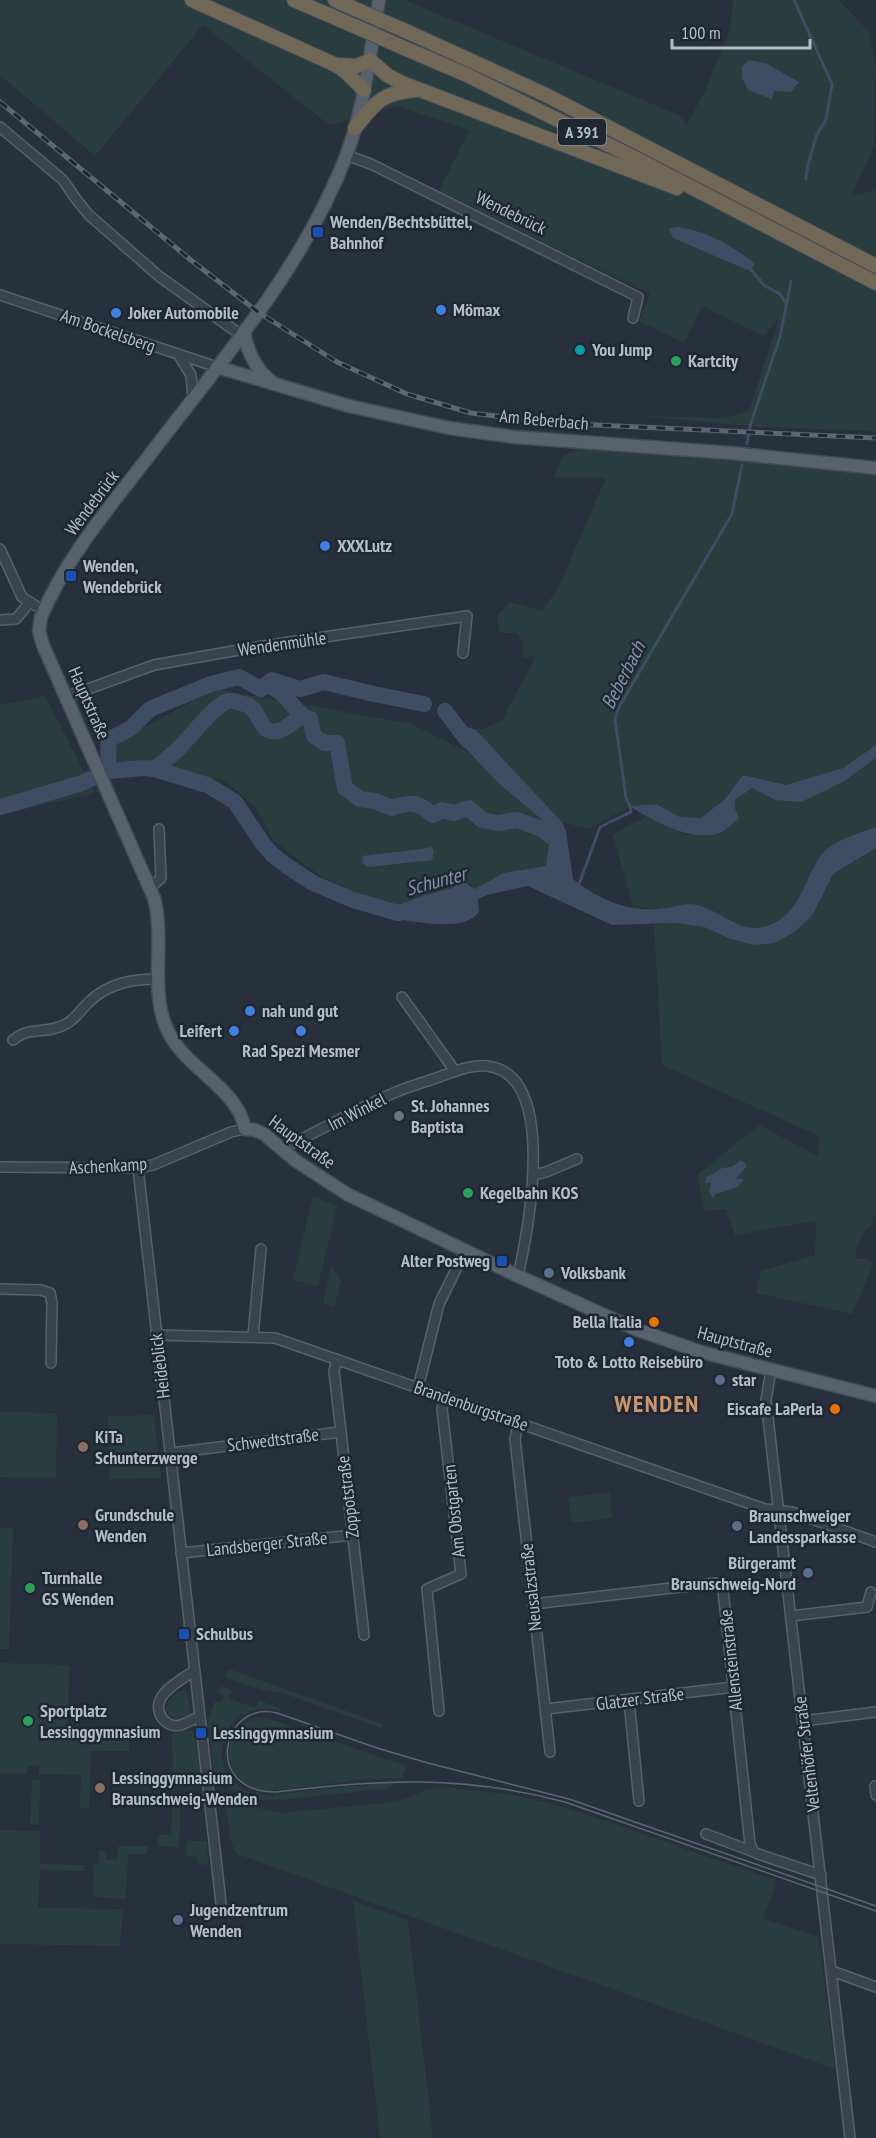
<svg xmlns="http://www.w3.org/2000/svg" width="876" height="2138" font-family="'PT Sans Narrow',sans-serif">
<rect width="100%" height="100%" fill="#27303c"/>
<g fill="#2a3d3e">
<polygon points="0,0 405,0 683,117 686,126 704,93 730,30 733,0 839,0 869,32 876,63 874,146 851,196 876,190 876,431 761,427 639,416 726,418 749,411 778,322 778,318 764,336 702,306 684,343 639,321 650,294 439,191 469,130 396,106 329,125 203,25 95,156 0,75"/>
<polygon points="578,449 732,459 876,475 876,745 843,768 786,786 743,775 725,799 701,818 680,817 656,804 631,806 588,829 562,822 476,730 486,728 502,720 536,656 523,658 523,642 517,633 500,633 497,616 510,602 542,611 558,588 606,478 554,477 563,456"/>
<polygon points="216,689 412,724 469,753 498,783 540,818 550,836 546,867 528,870 475,889 469,884 458,883 452,888 419,897 388,910 393,919 351,891 319,875 274,841 255,806 223,780 119,761 112,744"/>
<polygon points="45,696 95,793 0,815 0,705"/>
<path d="M876,758v69c-15,5 -43,14 -53,26 -18,23 -25,67 -58,74 -30,6 -43,-16 -69,-22 -11,-2 -20,2 -31,3 -11,1 -22,0 -32,0l-20,-73 32,-18 42,18 47,-26 1,-9 17,-12 23,12 68,-18z"/>
<polygon points="876,848 876,1217 873,1218 871,1227 866,1228 856,1250 855,1259 865,1259 874,1263 852,1314 756,1293 761,1271 815,1255 816,1221 735,1235 726,1209 705,1211 697,1175 759,1125 818,1156 819,1136 662,1065 654,925 676,923 704,927 728,938 753,945 824,893 833,874"/>
<polygon points="313,1196 337,1206 318,1286 293,1280"/>
<polygon points="331,1266 341,1280 334,1307 323,1304"/>
<polygon points="0,1412 57,1413 56,1478 0,1477"/>
<polygon points="154,1415 161,1478 110,1479 108,1416"/>
<polygon points="610,1492 612,1518 572,1523 568,1497"/>
<polygon points="0,1528 13,1528 9,1649 0,1649"/>
<polygon points="0,1663 69,1665 68,1731 130,1733 129,1751 91,1751 89,1809 80,1808 81,1775 39,1774 39,1766 27,1766 27,1774 0,1773"/>
<polygon points="229,1669 383,1724 382,1728 282,1693 262,1690 225,1677"/>
<path d="M221,1686l11,4 -3,8 26,10 4,-8 22,9 -1,2c-59,-17 -81,65 -27,82 16,4 35,0 51,-2 31,-3 62,-6 92,-9l-5,5 -7,2 -105,11h-18l-17,-5 -20,-10 -9,-8 -1,-5 -6,-51 7,-20 6,2 3,-7 -5,-3z"/>
<polygon points="179,1691 185,1691 188,1694 190,1712 188,1716 179,1720 170,1717 166,1709 169,1699"/>
<path d="M264,1717l142,49 -4,12c-31,0 -62,5 -92,8 -15,2 -32,5 -47,4 -43,-5 -48,-69 1,-73z"/>
<polygon points="191,1730 195,1734 200,1780 173,1779 172,1733"/>
<polygon points="32,1780 40,1780 39,1825 30,1824"/>
<path d="M444,1787l62,7 34,7 40,11 197,69 -14,38 56,18 16,132 -598,-215c-12,-18 -5,-41 -18,-58l1,-3 33,14 28,6 103,-10 21,-4 18,-8z"/>
<polygon points="173,1799 181,1799 179,1847 158,1846 158,1835 171,1835"/>
<polygon points="0,1830 40,1831 40,1864 85,1865 84,1871 40,1870 38,1908 123,1909 120,1946 0,1944"/>
<polygon points="187,1841 207,1841 208,1865 198,1864 198,1857 186,1856"/>
<polygon points="118,1846 148,1846 147,1854 128,1854 126,1899 93,1897 94,1865 99,1865 99,1851 106,1851 106,1860 117,1860"/>
<polygon points="353,1901 408,1920 433,2138 380,2138"/>
</g>
<g fill="#3e4d64">
<polygon points="749,60 765,63 799,82 791,92 774,91 772,99 748,90 742,78 742,66"/>
<path d="M677,227c27,3 57,19 78,37l-4,6 -6,-1 -72,-31 -4,-9z"/>
<path d="M456,723l20,7 86,92 4,9 7,48c28,22 56,34 93,29 11,-1 20,-6 31,-3 30,8 48,36 81,16 24,-15 28,-47 45,-68 10,-12 38,-21 53,-26v21l-43,26 -21,42 -19,17 -19,10 -21,2 -25,-7 -24,-11 -28,-4 -64,2 -84,-39 -41,9 -9,4 1,13c-16,21 -62,9 -86,7l-5,-9 31,-13 33,-9 10,-7 13,8 29,-16 42,-7 4,-30 -10,-18 -42,-35 -31,-33z"/>
<path d="M876,745v13l-33,24 -42,20 -26,-2 -23,-12 -17,12v9l4,9c-6,5 -15,15 -23,16 -25,7 -65,-13 -86,-28l26,-2 24,13 21,1 24,-19 18,-24 43,10 57,-17z"/>
<path d="M432,847l2,5 -2,8 -64,7 -6,-4 1,-7c23,-4 46,-4 69,-9z"/>
<polygon points="741,1160 745,1163 747,1166 736,1178 744,1180 737,1187 716,1194 713,1198 709,1191 711,1182 705,1183 706,1178 722,1168 732,1167"/>
</g>
<g fill="none" stroke-linecap="round" stroke-linejoin="round">
<g stroke="#3e4d64" stroke-width="3">
<polyline points="794,0 832,84 826,120 817,134 808,164 806,179"/>
<polyline points="751,270 765,286 780,294 786,303"/>
<polyline points="747,444 751,423 780,337 791,281"/>
<polyline points="578,887 600,827 631,812 630,806 626,798 615,719 619,707 732,514 742,465"/>
</g>
<g stroke="#3e4d64" stroke-width="16">
<path d="M266,685c17,4 24,20 37,31"/>
<polyline points="445,711 468,741"/>
<path d="M154,769c9,-7 17,-13 25,-21 11,-10 36,-45 50,-47 5,-1 12,2 18,4 12,5 13,24 23,26 19,4 25,-21 40,-12l4,17 11,7h12l8,45 15,11 15,2 17,7c19,-7 26,-6 41,7l9,-5 12,3 15,-5 13,12 16,3 19,-3 25,9 8,7"/>
<polyline points="109,771 108,740 131,728 150,709 211,684 239,677 261,689 272,680 300,689 324,682 374,694 424,704"/>
<polyline points="0,807 79,784 109,771 144,768 154,769 207,785 221,793 235,802 263,844 273,855 287,866 313,883 353,900 398,913 408,910"/>
</g>
<g stroke="#58606b" stroke-width="12">
<g id="minor">
<polyline points="0,127 63,180 76,199 89,215 160,277 241,335"/>
<polyline points="346,155 371,164 638,297 633,318"/>
<polyline points="0,295 217,367"/>
<polyline points="178,354 191,375 193,398"/>
<polyline points="0,549 22,597 44,611"/>
<polyline points="0,620 16,619 29,603"/>
<polyline points="66,697 154,665 250,648 467,616 463,653"/>
<polyline points="150,888 161,878 159,829"/>
<polyline points="402,997 455,1071"/>
<path d="M13,1040c3,-2 8,-6 12,-7 14,-4 27,-1 41,-9 10,-5 15,-15 23,-22 19,-19 44,-23 69,-23"/>
<path d="M294,1143c34,-17 67,-36 102,-51 14,-6 29,-10 43,-15 15,-5 32,-13 48,-11 72,8 41,165 31,210"/>
<polyline points="0,1167 138,1168 153,1165 231,1132 245,1129"/>
<polyline points="138,1168 221,1903"/>
<polyline points="533,1175 546,1172 577,1159"/>
<polyline points="0,1289 41,1290 50,1293 52,1303 51,1363"/>
<polyline points="156,1335 275,1338 765,1509 792,1512 876,1542"/>
<polyline points="253,1336 261,1249"/>
<polyline points="337,1359 334,1371 364,1635"/>
<polyline points="771,1370 766,1400 850,2138"/>
<polyline points="418,1388 439,1304 465,1251"/>
<polyline points="518,1423 515,1439 550,1752"/>
<polyline points="171,1453 340,1432"/>
<polyline points="181,1553 353,1535"/>
<polyline points="533,1604 716,1583 723,1590 750,1844 754,1852 758,1854 821,1875"/>
<polyline points="791,1616 867,1607 871,1592"/>
<path d="M194,1671c-10,7 -27,16 -33,27 -8,14 5,31 20,27 6,-2 12,-6 18,-8"/>
<polyline points="629,1701 639,1801"/>
<polyline points="546,1709 734,1687"/>
<polyline points="439,1711 427,1589 461,1574 442,1409 445,1397"/>
<polyline points="803,1721 876,1712"/>
<polyline points="875,1786 876,1795"/>
<polyline points="706,1834 754,1852"/>
<polyline points="832,1971 876,1987"/>
</g>
</g>
<g stroke="#434b56" stroke-width="15">
<g id="major">
<path d="M379,0c-9,52 -14,106 -33,156 -42,110 -120,199 -191,292 -40,53 -88,107 -114,169l-2,14 4,14 111,253c12,45 -7,99 17,139 19,33 68,54 74,92l10,1 9,4 32,27 51,33 171,82 117,53 66,23 175,44"/>
<path d="M244,331c3,20 10,37 27,50"/>
<polyline points="217,367 349,406 449,428 514,437 731,453 876,468"/>
</g>
</g>
<g stroke="#454d58" stroke-width="16">
<g id="highway">
<polyline points="192,0 336,65 346,72 364,90"/>
<polyline points="294,0 352,25"/>
<polyline points="335,0 353,8"/>
<polyline points="408,32 546,95 876,266"/>
<polyline points="404,48 467,75 637,159 876,283"/>
<polyline points="336,65 357,66 370,60 387,75 402,83 677,188"/>
<path d="M355,128c21,-26 26,-35 61,-38"/>
</g>
</g>
<use href="#minor" stroke="#3a424d" stroke-width="9"/>
<use href="#major" stroke="#59616c" stroke-width="12"/>
<use href="#highway" stroke="#726858" stroke-width="14"/>
<path stroke="#5d6673" stroke-width="1.5" d="M876,1906l-307,-107 -141,-36 -51,-15 -100,-35c-55,-14 -76,79 -1,79 103,-13 188,-17 289,10l311,109"/>
<g stroke="#5d6673" stroke-width="5">
<polyline id="rail" points="0,102 192,261 258,312 337,362 407,394 471,413 552,423 876,438"/>
</g>
<use href="#rail" stroke="#1f2732" stroke-width="3" stroke-dasharray="9" stroke-linecap="butt"/>
<g stroke="#454d58" stroke-width="16" stroke-linecap="butt">
<g id="highway-bridge">
<polyline points="353,8 408,32"/>
<polyline points="352,25 404,48"/>
</g>
</g>
<use href="#highway-bridge" stroke="#726858" stroke-width="14"/>
</g>
<g fill="#1a4fb4" stroke="#1f2732" stroke-width="2">
<rect x="312" y="226" width="12" height="12" rx="3"/>
<rect x="65" y="570" width="12" height="12" rx="3"/>
<rect x="496" y="1255" width="12" height="12" rx="3"/>
<rect x="178" y="1628" width="12" height="12" rx="3"/>
<rect x="195" y="1727" width="12" height="12" rx="3"/>
</g>
<g fill="#3f7fe0" stroke="#1f2732" stroke-width="2">
<circle cx="441" cy="310" r="6"/>
<circle cx="116" cy="313" r="6"/>
<circle cx="325" cy="546" r="6"/>
<circle cx="250" cy="1011" r="6"/>
<circle cx="234" cy="1031" r="6"/>
<circle cx="301" cy="1031" r="6"/>
<circle cx="629" cy="1342" r="6"/>
</g>
<circle fill="#0f9aa8" stroke="#1f2732" stroke-width="2" cx="580" cy="350" r="6"/>
<g fill="#2e9e5b" stroke="#1f2732" stroke-width="2">
<circle cx="676" cy="361" r="6"/>
<circle cx="468" cy="1193" r="6"/>
<circle cx="30" cy="1588" r="6"/>
<circle cx="28" cy="1721" r="6"/>
</g>
<circle fill="#6b7280" stroke="#1f2732" stroke-width="2" cx="399" cy="1116" r="6"/>
<g fill="#5c6f8a" stroke="#1f2732" stroke-width="2">
<circle cx="549" cy="1273" r="6"/>
<circle cx="720" cy="1380" r="6"/>
<circle cx="737" cy="1526" r="6"/>
<circle cx="808" cy="1573" r="6"/>
<circle cx="178" cy="1920" r="6"/>
</g>
<g fill="#e8710a" stroke="#1f2732" stroke-width="2">
<circle cx="654" cy="1322" r="6"/>
<circle cx="835" cy="1409" r="6"/>
</g>
<g fill="#8d6e63" stroke="#1f2732" stroke-width="2">
<circle cx="83" cy="1447" r="6"/>
<circle cx="83" cy="1525" r="6"/>
<circle cx="100" cy="1788" r="6"/>
</g>
<g text-anchor="middle" stroke-width="5" stroke-linejoin="round" paint-order="stroke">
<rect fill="#1f2732" stroke="#89909b" stroke-width="1.5" x="558" y="119" width="48" height="26" rx="4.5"/>
<g font-size="16" font-weight="bold" fill="#b6bdc8">
<text x="582" y="138">A 391</text>
</g>
<g font-size="18" fill="#b6bdc8" stroke="#1f2732">
<text transform="translate(511 213) rotate(26)" y="6">Wendebrück</text>
<text transform="translate(108 331) rotate(19)" y="6">Am Bockelsberg</text>
<text transform="translate(544 420) rotate(5)" y="6">Am Beberbach</text>
<text transform="translate(92 503) rotate(-53)" y="6">Wendebrück</text>
<text transform="translate(282 644) rotate(-8)" y="6">Wendenmühle</text>
<text transform="translate(89 703) rotate(66)" y="6">Hauptstraße</text>
<text transform="translate(357 1112) rotate(-27)" y="6">Im Winkel</text>
<text transform="translate(302 1142) rotate(36)" y="6">Hauptstraße</text>
<text transform="translate(108 1166) rotate(-3)" y="6">Aschenkamp</text>
<text transform="translate(735 1342) rotate(15)" y="6">Hauptstraße</text>
<text transform="translate(160 1366) rotate(-97)" y="6">Heideblick</text>
<text transform="translate(471 1406) rotate(19)" y="6">Brandenburgstraße</text>
<text transform="translate(273 1440) rotate(-7)" y="6">Schwedtstraße</text>
<text transform="translate(348 1497) rotate(-97)" y="6">Zoppotstraße</text>
<text transform="translate(454 1511) rotate(-96)" y="6">Am Obstgarten</text>
<text transform="translate(267 1544) rotate(-6)" y="6">Landsberger Straße</text>
<text transform="translate(531 1587) rotate(-96)" y="6">Neusalzstraße</text>
<text transform="translate(731 1660) rotate(-96)" y="6">Allensteinstraße</text>
<text transform="translate(640 1699) rotate(-7)" y="6">Glatzer Straße</text>
<text transform="translate(807 1754) rotate(-97)" y="6">Veltenhöfer Straße</text>
</g>
<g font-size="18" font-weight="bold" fill="#b6bdc8" stroke="#1f2732" text-anchor="start">
<text x="330" y="228">Wenden/Bechtsbüttel,<tspan x="330" dy="21">Bahnhof</tspan></text>
<text x="453" y="316">Mömax</text>
<text x="128" y="319">Joker Automobile</text>
<text x="592" y="356">You Jump</text>
<text x="688" y="367">Kartcity</text>
<text x="337" y="552">XXXLutz</text>
<text x="83" y="572">Wenden,<tspan x="83" dy="21">Wendebrück</tspan></text>
<text x="262" y="1017">nah und gut</text>
<text x="222" y="1037" text-anchor="end">Leifert</text>
<text x="301" y="1057" text-anchor="middle">Rad Spezi Mesmer</text>
<text x="411" y="1112">St. Johannes<tspan x="411" dy="21">Baptista</tspan></text>
<text x="480" y="1199">Kegelbahn KOS</text>
<text x="490" y="1267" text-anchor="end">Alter Postweg</text>
<text x="561" y="1279">Volksbank</text>
<text x="642" y="1328" text-anchor="end">Bella Italia</text>
<text x="629" y="1368" text-anchor="middle">Toto &amp; Lotto Reisebüro</text>
<text x="732" y="1386">star</text>
<text x="823" y="1415" text-anchor="end">Eiscafe LaPerla</text>
<text x="95" y="1443">KiTa<tspan x="95" dy="21">Schunterzwerge</tspan></text>
<text x="95" y="1521">Grundschule<tspan x="95" dy="21">Wenden</tspan></text>
<text x="749" y="1522">Braunschweiger<tspan x="749" dy="21">Landessparkasse</tspan></text>
<text x="796" y="1569" text-anchor="end">Bürgeramt<tspan x="796" dy="21">Braunschweig-Nord</tspan></text>
<text x="42" y="1584">Turnhalle<tspan x="42" dy="21">GS Wenden</tspan></text>
<text x="196" y="1640">Schulbus</text>
<text x="40" y="1717">Sportplatz<tspan x="40" dy="21">Lessinggymnasium</tspan></text>
<text x="213" y="1739">Lessinggymnasium</text>
<text x="112" y="1784">Lessinggymnasium<tspan x="112" dy="21">Braunschweig-Wenden</tspan></text>
<text x="190" y="1916">Jugendzentrum<tspan x="190" dy="21">Wenden</tspan></text>
</g>
<g font-size="20" font-style="italic" fill="#8193ac" stroke="#1f2732">
<text transform="translate(623 675) rotate(-63)" y="7">Beberbach</text>
<text transform="translate(436 881) rotate(-15)" y="7">Schunter</text>
</g>
<g font-size="24" font-weight="bold" letter-spacing="1.5" fill="#cb966d" stroke="#1f2732">
<text x="657" y="1412">WENDEN</text>
</g>
</g>
<path d="M672 39v9h138v-9" fill="none" stroke="#b6bdc8" stroke-width="3"/>
<text x="681" y="39" font-size="18" fill="#b6bdc8" stroke="#1f2732" stroke-width="4.5" paint-order="stroke">100 m</text>
</svg>
